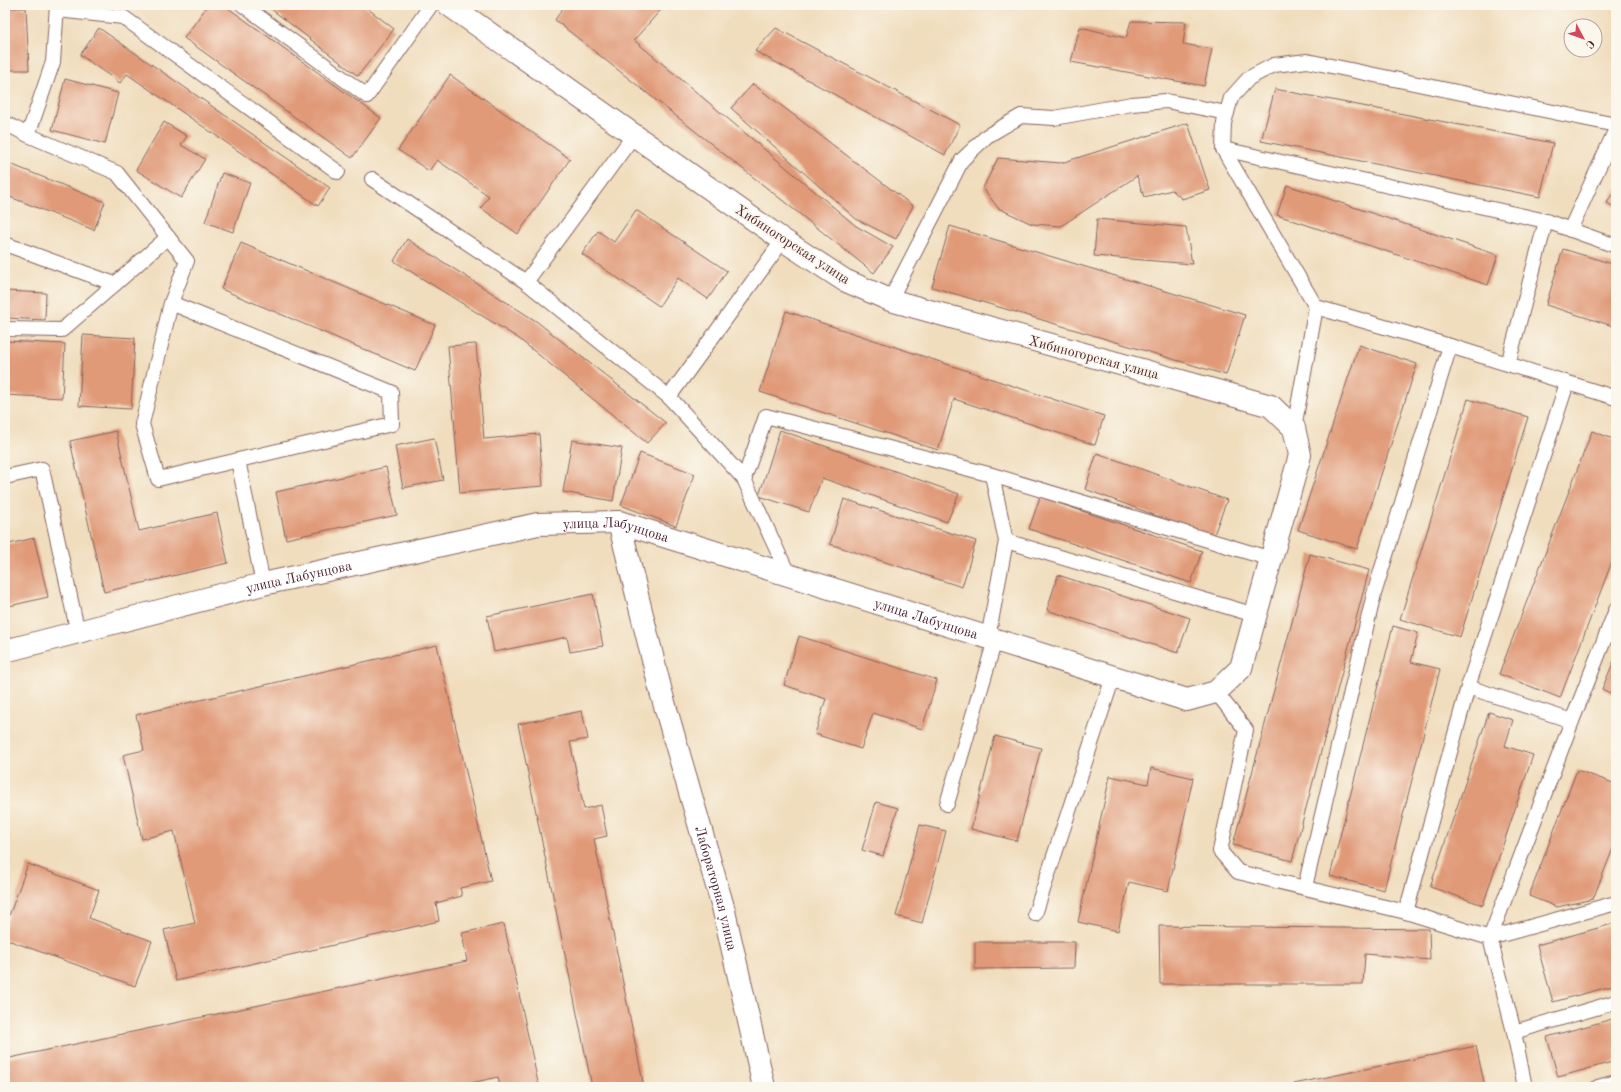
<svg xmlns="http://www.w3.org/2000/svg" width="1621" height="1092" font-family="'Old Standard TT',serif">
<rect width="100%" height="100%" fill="#fbf7ec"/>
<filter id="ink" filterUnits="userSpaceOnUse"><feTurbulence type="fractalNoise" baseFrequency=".025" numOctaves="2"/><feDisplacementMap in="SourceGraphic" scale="8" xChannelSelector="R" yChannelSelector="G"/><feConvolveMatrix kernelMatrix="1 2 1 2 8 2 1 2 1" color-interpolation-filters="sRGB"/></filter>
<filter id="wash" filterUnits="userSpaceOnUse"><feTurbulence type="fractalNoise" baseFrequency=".012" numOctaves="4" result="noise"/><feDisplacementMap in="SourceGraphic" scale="16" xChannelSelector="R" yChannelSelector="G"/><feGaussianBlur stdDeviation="0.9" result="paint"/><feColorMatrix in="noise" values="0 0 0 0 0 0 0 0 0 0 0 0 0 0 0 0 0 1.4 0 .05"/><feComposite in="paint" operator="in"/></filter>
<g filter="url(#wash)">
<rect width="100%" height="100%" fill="#f0ddbd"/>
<g id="blocks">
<g fill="#e09a78">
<polygon points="208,5 224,5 381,118 352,158 184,38"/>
<polygon points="266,5 363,5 394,29 358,76"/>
<polygon points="565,5 665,5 634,40 856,226 893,247 874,273 555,20"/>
<polygon points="5,8 26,8 29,70 5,70"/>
<polygon points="1131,21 1186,22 1183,44 1212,49 1204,86 1071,62 1080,27 1126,38"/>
<polygon points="99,28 330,188 318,206 127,74 120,83 80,55"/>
<polygon points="776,28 960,125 945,155 755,51"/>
<polygon points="450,75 570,159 518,234 481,208 489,196 437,160 429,171 398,150"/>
<polygon points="65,79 118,93 105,144 52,130"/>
<polygon points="753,84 913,206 896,239 856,219 731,108"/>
<polygon points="1275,89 1553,143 1540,197 1261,141"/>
<polygon points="164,122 187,136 181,145 205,159 181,198 136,170"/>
<polygon points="1188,123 1210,190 1182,199 1172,190 1144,197 1137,176 1061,226 1032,224 998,208 983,188 998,158 1061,163"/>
<polygon points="5,162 105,202 94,230 5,195"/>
<polygon points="222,173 250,183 233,232 205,222"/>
<polygon points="1287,185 1498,255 1488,285 1277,215"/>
<polygon points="1616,188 1616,208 1607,203"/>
<polygon points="636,210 727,271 708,299 678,278 659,306 582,254 598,231 614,242"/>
<polygon points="1097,219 1186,227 1192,264 1094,256"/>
<polygon points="950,226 1245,315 1226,375 932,287"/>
<polygon points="407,239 536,321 666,423 647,443 518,338 394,261"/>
<polygon points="241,243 435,325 415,371 221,289"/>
<polygon points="1563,249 1616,265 1616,327 1546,305"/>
<polygon points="5,291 46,293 45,320 5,318"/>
<polygon points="786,311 1104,416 1095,445 954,399 938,450 760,392"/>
<polygon points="83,335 135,338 131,409 79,406"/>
<polygon points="5,341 65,344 62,398 5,395"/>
<polygon points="476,344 484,439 539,434 543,486 460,493 448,346"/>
<polygon points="1359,345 1417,364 1357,549 1298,530"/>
<polygon points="1468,399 1528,417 1460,637 1400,619"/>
<polygon points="780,430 959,494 947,522 822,478 809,512 759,496"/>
<polygon points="116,431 139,531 217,513 228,563 104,592 70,441"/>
<polygon points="1592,431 1616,440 1616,551 1560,698 1499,674"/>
<polygon points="434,438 443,480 403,488 395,446"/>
<polygon points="572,440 622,448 613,501 563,492"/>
<polygon points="640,453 695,474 676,526 621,505"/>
<polygon points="1097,453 1227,500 1213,537 1085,489"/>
<polygon points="386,467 397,515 286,539 276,492"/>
<polygon points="1040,497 1202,551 1191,583 1029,529"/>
<polygon points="844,499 976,541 962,587 830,544"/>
<polygon points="34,538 48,597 5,607 5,545"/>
<polygon points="1310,554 1369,570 1292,861 1233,845"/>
<polygon points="1058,575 1190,618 1178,653 1047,610"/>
<polygon points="593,594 603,646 570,652 567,637 494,652 487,616"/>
<polygon points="1393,626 1418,633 1411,662 1440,669 1384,890 1330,876"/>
<polygon points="799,636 937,680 922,729 873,713 861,749 815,734 826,699 784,685"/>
<polygon points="437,645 491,881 460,888 462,896 436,903 439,921 176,981 164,930 195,923 174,831 142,839 123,755 144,750 136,715"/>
<polygon points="1616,656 1616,696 1602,689"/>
<polygon points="582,711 588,739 570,742 584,809 601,805 607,836 594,839 644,1087 592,1087 518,724"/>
<polygon points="1489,712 1513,720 1505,746 1533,755 1483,905 1430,887"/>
<polygon points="995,736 1041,748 1017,841 971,829"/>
<polygon points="1151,768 1193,778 1168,891 1129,882 1118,931 1078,922 1110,776 1148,784"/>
<polygon points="1577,770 1616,784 1616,841 1593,899 1557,907 1529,896"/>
<polygon points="876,802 898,808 883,856 862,850"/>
<polygon points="920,825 946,831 922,923 896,916"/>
<polygon points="28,864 99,890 89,918 152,941 135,986 5,939 5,927"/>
<polygon points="1616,923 1616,985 1553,1002 1537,945"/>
<polygon points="504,924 539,1087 500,1087 498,1077 453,1087 10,1087 5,1059 467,961 462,933"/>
<polygon points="1159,926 1429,929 1430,960 1365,954 1363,984 1160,984"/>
<polygon points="975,942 1075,942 1074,968 975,969"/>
<polygon points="1616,1018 1616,1061 1558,1077 1547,1037"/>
<polygon points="1476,1046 1485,1087 1289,1087 1289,1085"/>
</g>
</g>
</g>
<g filter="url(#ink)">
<use href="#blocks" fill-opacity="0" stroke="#84625e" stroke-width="1"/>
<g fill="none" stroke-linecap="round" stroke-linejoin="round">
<g stroke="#84625e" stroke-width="16">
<g id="lane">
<polyline points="243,5 367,96 431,5"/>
<polyline points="57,10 123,17 338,172"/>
<polyline points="5,123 28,135 117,173 187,261 171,303 142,424 158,479 392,424 391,392 171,303"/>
<polyline points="28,135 53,62 57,5"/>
<polyline points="634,135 526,282 669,397"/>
<polyline points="1223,149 1546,221 1616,246"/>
<polyline points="372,179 526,282"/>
<polyline points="1570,230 1616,129"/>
<polyline points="783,240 669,397 744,479 789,576"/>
<polyline points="5,244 115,284 168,237"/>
<polyline points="890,300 962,160 987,136 1021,116 1054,118 1132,104 1166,101 1227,113"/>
<polyline points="1316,307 1223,149 1224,123 1231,98 1249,78 1274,65 1307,61 1616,125"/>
<polyline points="5,329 62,330 115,284"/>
<polyline points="1508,364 1546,221"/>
<polyline points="1294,428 1316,307 1450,346 1616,398"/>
<polyline points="238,460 263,584"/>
<polyline points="5,477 42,469 78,633"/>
<polyline points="744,479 766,416 992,475 1271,559"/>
<polyline points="1006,541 1255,615"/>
<polyline points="1616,610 1572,721 1490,938 1514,1032 1616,1002"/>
<polyline points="988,638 1006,541 992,475"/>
<polyline points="1468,687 1572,721"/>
<polyline points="1216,692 1246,730 1220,851 1238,872 1406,912 1468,687 1567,383"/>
<polyline points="947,804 995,640"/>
<polyline points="1305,887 1374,594 1450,346"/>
<polyline points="1406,912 1490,938 1616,903"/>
<polyline points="1035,914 1113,677"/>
<polyline points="1514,1032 1525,1087"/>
<polyline points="1598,1087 1616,1082"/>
</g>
</g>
<g stroke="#84625e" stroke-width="24">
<g id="street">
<path id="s1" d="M619,522l42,170 62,215 41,180"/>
<path id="s2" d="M5,651l258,-67 275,-60 81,-2 568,178 29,-8 25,-24 59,-213 -6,-27 -23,-22 -381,-106 -46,-20 -61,-40 -334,-235"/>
</g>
</g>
<use href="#lane" stroke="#fff" stroke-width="14"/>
<use href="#street" stroke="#fff" stroke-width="22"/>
</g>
</g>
<g text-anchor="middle" stroke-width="4" stroke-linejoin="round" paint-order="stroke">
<g font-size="14" fill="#4a1f2b" stroke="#fbf7ec">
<text transform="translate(793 244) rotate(33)" y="5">Хибиногорская улица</text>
<text transform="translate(1094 357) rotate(15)" y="5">Хибиногорская улица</text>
<text dy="5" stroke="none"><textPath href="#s2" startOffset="627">улица Лабунцова</textPath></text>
<text dy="5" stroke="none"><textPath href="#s2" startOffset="303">улица Лабунцова</textPath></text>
<text dy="5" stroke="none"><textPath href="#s2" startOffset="951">улица Лабунцова</textPath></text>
<text dy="5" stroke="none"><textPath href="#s1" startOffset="379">Лабораторная улица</textPath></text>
</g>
</g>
<rect width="1621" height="1092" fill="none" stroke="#fbf7ec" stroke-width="20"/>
<g transform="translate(1583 38) rotate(131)"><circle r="19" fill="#fbf7ec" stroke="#b4a19f"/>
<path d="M0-3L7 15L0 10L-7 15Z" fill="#d1495b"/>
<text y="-6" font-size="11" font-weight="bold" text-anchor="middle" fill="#4a1f2b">С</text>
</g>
</svg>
